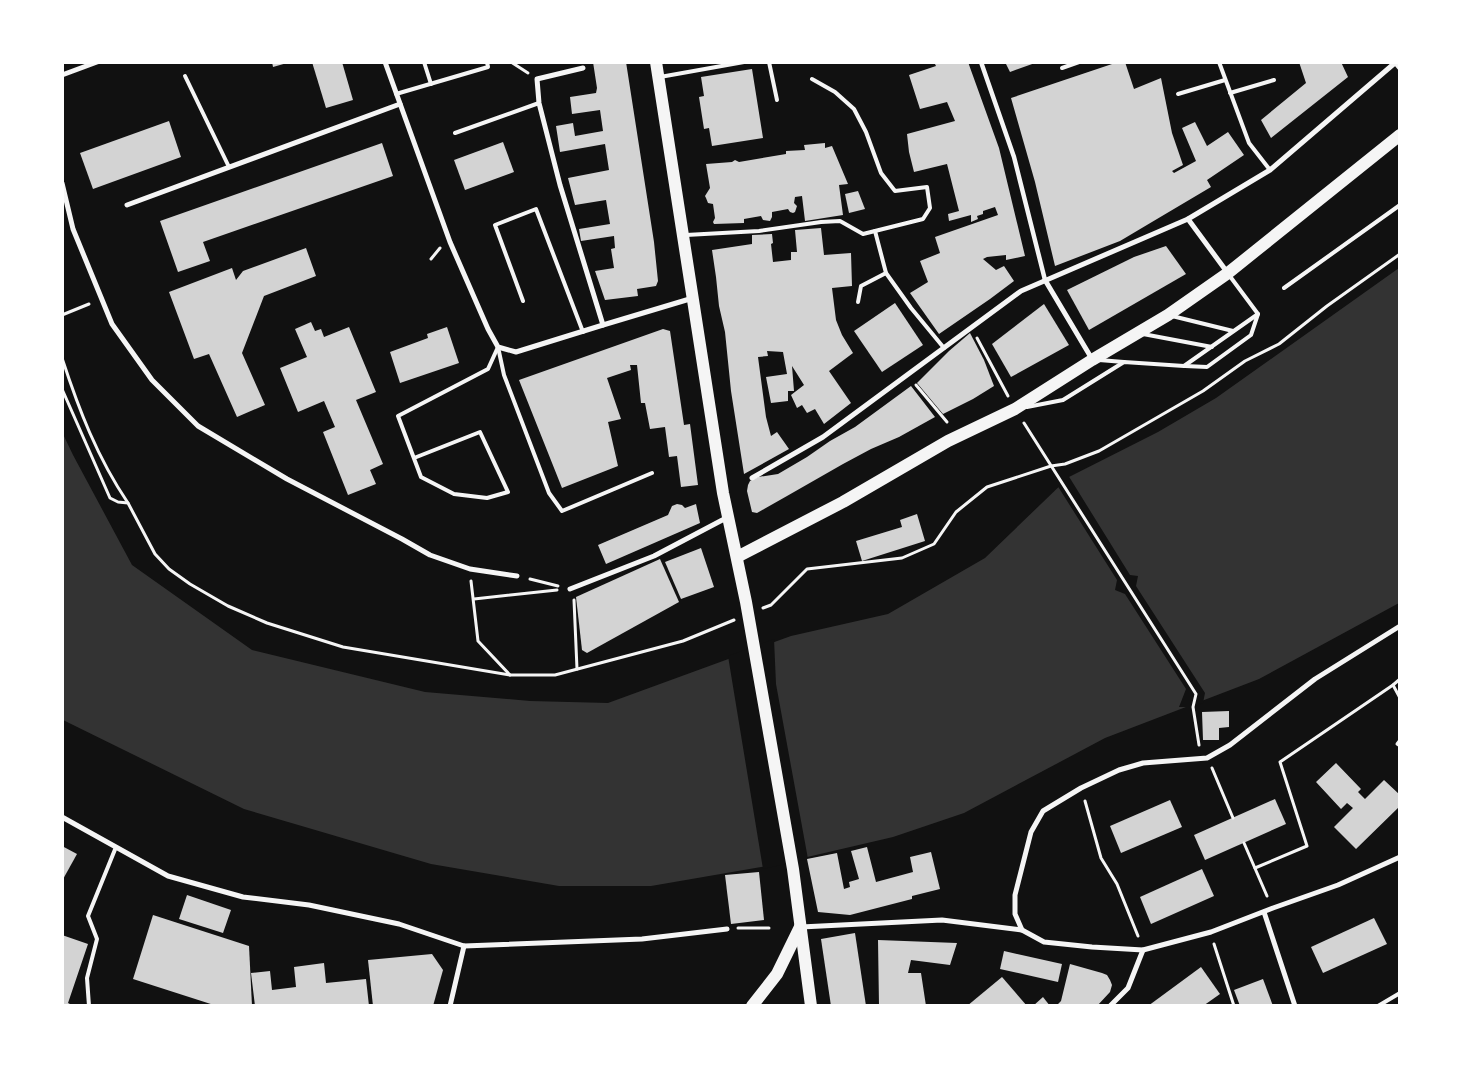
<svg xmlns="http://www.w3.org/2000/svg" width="1462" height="1068" font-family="'Source Sans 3',sans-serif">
<rect width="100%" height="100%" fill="#111"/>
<polygon fill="#333" points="1399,268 1399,603 1259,679 1105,738 964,813 893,837 773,865 651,886 559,886 431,864 244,809 63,720 62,432 73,455 132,565 252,650 425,692 530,701 608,703 791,636 888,614 985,558 1069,477 1158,432 1216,398"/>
<g fill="#111">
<polygon points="1068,475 1130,575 1138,576 1136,586 1205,693 1203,703 1193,707 1179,707 1186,689 1125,594 1115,590 1117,580 1057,485"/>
<polygon points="774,639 776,684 808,859 763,869 728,656"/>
</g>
<g fill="#d3d3d3">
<polygon points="272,62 287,62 287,63 273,67"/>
<polygon points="312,62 342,62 353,100 326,108"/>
<polygon points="593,62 626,62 654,242 658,281 656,286 637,289 638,296 605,300 595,271 614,268 611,249 615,248 614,236 581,241 579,229 610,224 606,200 575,205 568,178 609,170 605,144 560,152 556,126 573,123 575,136 603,131 600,110 572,114 570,97 596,93 597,88"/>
<polygon points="934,62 968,62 999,148 1025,256 1006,260 1006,255 987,257 983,259 996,270 1004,266 1014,281 990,299 939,334 910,293 928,282 920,261 940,253 935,237 998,215 995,207 983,211 983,214 977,216 978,219 971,222 971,215 949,221 948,214 959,211 947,164 914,172 909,152 907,134 955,121 947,102 920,109 909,75 936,66"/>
<polygon points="1005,62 1035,62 1035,63 1010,72"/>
<polygon points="1118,62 1125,62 1134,89 1161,78 1172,133 1183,165 1172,171 1174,173 1196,161 1182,128 1195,122 1207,146 1228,132 1244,155 1207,180 1211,187 1157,219 1120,241 1055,266 1035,182 1011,98"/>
<polygon points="1299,62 1341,62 1348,77 1271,138 1261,120 1306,83"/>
<polygon points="752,69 763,138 712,146 709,128 704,129 699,97 704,96 701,77"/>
<polygon points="169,121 181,157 93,189 80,153"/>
<polygon points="503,142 514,172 465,190 454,160"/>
<polygon points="382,143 393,176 203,242 210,261 178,272 160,221"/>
<polygon points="825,143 825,148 832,146 848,184 839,185 843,215 805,221 802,196 795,197 794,203 797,206 795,212 793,213 790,212 788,209 772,212 772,217 770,221 763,220 761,216 744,219 744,223 714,224 713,222 715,218 713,204 708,203 706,198 705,196 710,188 706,164 732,162 735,160 739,162 786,154 786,151 805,150 804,145"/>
<polygon points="858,191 865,209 849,213 845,194"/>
<polygon points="821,228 824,255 851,253 852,286 832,288 836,320 842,335 853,353 829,371 851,403 824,424 815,409 807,413 802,405 797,408 791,395 804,385 792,366 794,391 788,391 788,401 771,403 766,377 787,374 783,352 767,351 768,356 758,357 766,417 771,436 777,432 789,449 744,474 731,391 725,332 719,306 716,277 712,250 752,244 752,235 772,234 773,243 771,244 773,262 791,260 791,252 797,252 795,230"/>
<polygon points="1166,246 1186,274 1089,330 1067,290 1134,257"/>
<polygon points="306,248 316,276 264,296 242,353 265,405 237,417 209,354 194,359 169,292 232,268 236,280 243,271"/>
<polygon points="895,303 923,345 882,372 854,331"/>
<polygon points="1044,304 1069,345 1011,377 992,344"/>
<polygon points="311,322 315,331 321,329 324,337 349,327 376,392 356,400 383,464 370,470 376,484 348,495 323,432 335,427 324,401 298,412 280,368 307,357 295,329"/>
<polygon points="447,327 459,363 400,383 390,352 428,338 427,334"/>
<polygon points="663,329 670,331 684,425 690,424 698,485 681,487 677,456 669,457 665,427 650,429 645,403 641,403 637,365 630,365 631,370 607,378 621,419 608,422 618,466 562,488 519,380"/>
<polygon points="970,333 984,360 994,386 973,399 943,414 917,383 949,351"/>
<polygon points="911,386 935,417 899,437 871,449 843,464 787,496 757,513 752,512 747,491 748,485 750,481 758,477 778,474 807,457 830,441 855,427"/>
<polygon points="677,504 682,505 685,508 696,504 700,523 606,564 598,545 668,515 672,506"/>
<polygon points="917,514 925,541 862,561 856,541 902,527 900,520"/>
<polygon points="701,548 714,587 681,599 665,562"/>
<polygon points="660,559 679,602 587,653 582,650 576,597"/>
<polygon points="1229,711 1229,727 1219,728 1219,740 1203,740 1202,712"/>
<polygon points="1336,763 1361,789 1358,792 1365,799 1384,780 1400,795 1400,806 1356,849 1334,827 1353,808 1347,803 1341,809 1316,782"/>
<polygon points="1275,799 1286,824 1205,860 1194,835"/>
<polygon points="1170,800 1182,827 1121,853 1110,826"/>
<polygon points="62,846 77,854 62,881"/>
<polygon points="867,847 876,882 913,872 910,857 931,852 940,889 912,896 912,899 850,915 818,912 807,859 837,853 844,889 850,887 849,882 859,879 851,851"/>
<polygon points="1202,869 1214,896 1151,924 1140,897"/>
<polygon points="759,872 764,920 731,924 725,875"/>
<polygon points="187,895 231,910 223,933 179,919"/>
<polygon points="153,915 249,946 252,1006 217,1006 133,979"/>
<polygon points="1374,918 1387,944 1323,973 1311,947"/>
<polygon points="855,933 866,1006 831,1006 821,939"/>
<polygon points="62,935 88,944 68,1003 74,1006 62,1006"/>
<polygon points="878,940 957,943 950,965 911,960 908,973 921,973 926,1006 879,1006"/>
<polygon points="1004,951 1062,964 1058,982 1000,969"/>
<polygon points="432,954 443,970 433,1006 373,1006 368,960"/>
<polygon points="324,963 326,983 366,979 369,1006 255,1006 251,973 270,971 272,990 296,987 294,967"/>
<polygon points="1070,964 1102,973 1107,975 1110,980 1112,985 1110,992 1097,1006 1056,1006 1061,1001"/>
<polygon points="1201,967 1220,994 1203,1006 1148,1006"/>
<polygon points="1002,977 1027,1006 967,1006"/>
<polygon points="1263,979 1273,1006 1240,1006 1234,990"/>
<polygon points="1043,997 1050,1006 1033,1006"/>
</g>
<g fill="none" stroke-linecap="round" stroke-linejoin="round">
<g stroke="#f5f5f5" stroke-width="3">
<polyline points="511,62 528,73"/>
<polyline points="431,259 440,248"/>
<polyline points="62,315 89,304"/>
<polyline points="977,338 1008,396"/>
<path d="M62,358c17,52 35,99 66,145"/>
<polyline points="916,385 947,422"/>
<polyline points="62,389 110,498 118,502 128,503 155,554 169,569 190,584 228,606 267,623 343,647 510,675 555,675 683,641 734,620"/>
<polyline points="1024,423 1196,694 1193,707 1199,745"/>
<polyline points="530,579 558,586"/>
<polyline points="471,581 478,641 510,675"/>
<polyline points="474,599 557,590"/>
<polyline points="574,600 577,669"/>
<polyline points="763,608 771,605 807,569 902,558 934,544 956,512 987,487 1051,466 1065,464 1099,451 1203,391 1245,361 1279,344 1327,306 1400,254"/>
<polyline points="1400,679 1393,685 1400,698"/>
<polyline points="1400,740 1397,744 1400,746"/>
<polyline points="1212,768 1233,818"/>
<polyline points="1085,801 1101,858 1117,884 1138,936"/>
<polyline points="1244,843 1267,896"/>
<polyline points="1255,868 1307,846 1280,762 1393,685"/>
<polyline points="738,928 769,928"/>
<polyline points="1214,944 1234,1006"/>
</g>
<g stroke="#f5f5f5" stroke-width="4">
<polyline points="424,62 431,84"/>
<polyline points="769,62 777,100"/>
<polyline points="1219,62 1249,143 1270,170"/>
<polyline points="1395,63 1400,69"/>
<polyline points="1062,68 1079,62"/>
<polyline points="185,76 229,167"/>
<polyline points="660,77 744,62"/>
<polyline points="1230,93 1274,80"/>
<polyline points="396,94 488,67 487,62"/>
<polyline points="1178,94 1225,80"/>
<polyline points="455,133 539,103"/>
<polyline points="875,231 886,273 911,308 944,348"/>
<polyline points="686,235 759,231 821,222 840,221 863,234 923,219 930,208 927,187 895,191 881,173 866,132 854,109 835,92 812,79"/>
<polyline points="1284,288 1400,205"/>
<polyline points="523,301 495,225 536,209 583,332"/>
<polyline points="858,302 861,286 886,273"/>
<polyline points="1172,316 1233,331"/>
<polyline points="1143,334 1212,347"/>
<polyline points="498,347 504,375 549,493 562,511 652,473"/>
<polyline points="1099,360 1124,362"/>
<polyline points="1185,366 1207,367 1251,335 1258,314"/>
<polyline points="1027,407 1063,400 1124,362 1184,366 1258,314 1229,275"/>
<polyline points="414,458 480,432 508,492 487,498 454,494 421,477 398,416 488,369 498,347"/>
<polyline points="89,1006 87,978 97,939 88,916 116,847"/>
<polyline points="1378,1006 1400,993"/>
</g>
<polyline stroke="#f5f5f5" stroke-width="4.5" points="981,62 1014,157 1045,280"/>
<g stroke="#f5f5f5" stroke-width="5">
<polyline points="385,62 450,242 488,329 498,347 516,352 603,325 693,298"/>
<polyline points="583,68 537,79 539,103 560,185 603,325"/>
<polyline points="62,75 97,62"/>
<polyline points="62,183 73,229 112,324 152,380 198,426 287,479 402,539 430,555 470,569 517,576"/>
<polyline points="127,205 400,104"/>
<polyline points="1227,272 1188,219 1270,170 1396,62"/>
<polyline points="1045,280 1092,359"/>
<polyline points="752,478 823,437 1021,291 1188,219"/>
<polyline points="570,589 654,556 728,517"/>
<polyline points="62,817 168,876 243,897 309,905 399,924 464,946 642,939 727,929"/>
<polyline points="1264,912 1295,1006"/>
<polyline points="801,927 942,920 1022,930 1044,942 1092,947 1143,950 1211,932 1273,908 1338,885 1400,857"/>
<polyline points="1022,930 1015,914 1015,895 1031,832 1043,811 1081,788 1119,770 1143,763 1207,758 1230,745 1315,679 1400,626"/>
<polyline points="450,1006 464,946"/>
<polyline points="1110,1006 1128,988 1143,950"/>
</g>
<g stroke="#f5f5f5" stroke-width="12">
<polyline points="656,62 723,493 746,602 793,869 811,1006"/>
<polyline points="737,557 843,502 948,441 1015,409 1092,360 1168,315 1228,273 1400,135"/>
<polyline points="752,1006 777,974 800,927"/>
</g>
</g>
<rect width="1462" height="1068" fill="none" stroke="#ffffff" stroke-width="128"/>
</svg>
